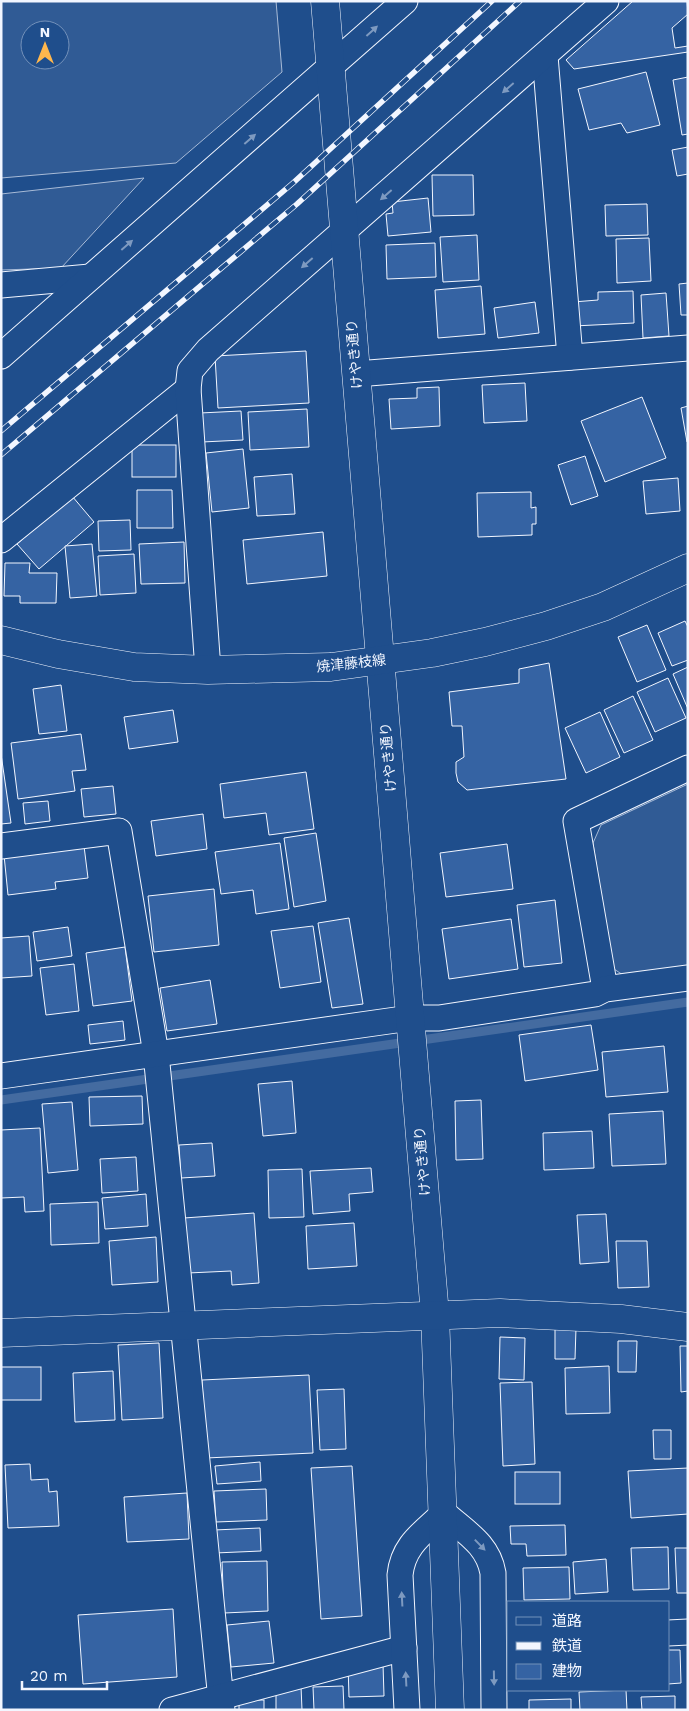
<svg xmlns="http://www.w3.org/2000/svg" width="689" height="1711" font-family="'Work Sans','Noto Sans JP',sans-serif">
<rect width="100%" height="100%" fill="#1f4e8c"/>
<g fill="#305b95" stroke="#a8bbd7" fill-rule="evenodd">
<path d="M1,1h275l6,71 -106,91 -175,15zM30,30h30v30h-30z"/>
<polygon points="144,178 61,268 1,270 1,194"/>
<polygon points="688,784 688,966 623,975 611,967 593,843 601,825"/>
</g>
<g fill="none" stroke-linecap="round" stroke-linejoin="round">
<polyline stroke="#446ba0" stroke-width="9" points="1,1100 688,1002"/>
</g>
<g fill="#3563a3" stroke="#f2f6ff">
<polygon points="633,1 687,1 688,14 672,28 675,48 688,46 688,52 574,69 566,60"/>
<polygon points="646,72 660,125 627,133 621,123 589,130 578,89"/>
<polygon points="688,77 688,134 682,135 673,80"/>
<polygon points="688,147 688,174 677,176 672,150"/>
<polygon points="432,175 473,175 474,215 433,216"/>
<polygon points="428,198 431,232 388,236 386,214 393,213 392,202"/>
<polygon points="647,204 648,235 606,236 605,205"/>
<polygon points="477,235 479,280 443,282 440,237"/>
<polygon points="649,238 651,281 617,283 616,239"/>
<polygon points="435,243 436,277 387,279 386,245"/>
<polygon points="688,283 688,315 681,315 679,284"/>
<polygon points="481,286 485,334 438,338 435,290"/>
<polygon points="633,291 634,323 574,326 573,302 598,300 598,292"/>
<polygon points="666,293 669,336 643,338 641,295"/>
<polygon points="535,302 539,333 498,338 494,308"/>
<polygon points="306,351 309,403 218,408 215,356"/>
<polygon points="525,383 527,421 484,423 482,385"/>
<polygon points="439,387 440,426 391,429 389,399 417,398 417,388"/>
<polygon points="642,397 666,458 605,482 581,421"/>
<polygon points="688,406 688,442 687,442 681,408"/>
<polygon points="307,409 309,447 250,450 248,412"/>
<polygon points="241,411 243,440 202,442 200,413"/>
<rect x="132" y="445" width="44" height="32"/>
<polygon points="243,449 249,508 212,512 206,453"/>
<polygon points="585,456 598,496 571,505 558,465"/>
<polygon points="292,474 295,514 257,516 254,477"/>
<polygon points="678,478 680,511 646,514 643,481"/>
<polygon points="137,490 172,490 173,528 137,528"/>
<polygon points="531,492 531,508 536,507 536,524 532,524 532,535 478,537 477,493"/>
<polygon points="72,496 94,522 39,569 17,544"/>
<polygon points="130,520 131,550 99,551 98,521"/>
<polygon points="323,532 327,576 247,584 243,540"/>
<polygon points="184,542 185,583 141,584 139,544"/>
<polygon points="92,544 97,596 70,598 65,546"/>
<polygon points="134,554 136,593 100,595 98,556"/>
<polygon points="5,563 30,563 29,573 57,573 56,603 20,603 20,596 4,596"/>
<polygon points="685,621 688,627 688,660 672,666 658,633"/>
<polygon points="647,625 666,670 637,682 618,637"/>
<polygon points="549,663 566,779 467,790 458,782 456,773 456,762 464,757 462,726 452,726 449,692 519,683 519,669"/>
<polygon points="688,667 688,709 673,674"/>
<polygon points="668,678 686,718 655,732 637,692"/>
<polygon points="61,685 67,731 39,734 33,689"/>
<polygon points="633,696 653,740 624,753 604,710"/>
<polygon points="173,710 178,742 129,749 124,717"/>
<polygon points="600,712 620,757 586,773 565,728"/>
<polygon points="81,734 86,770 72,771 75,791 18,799 11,743"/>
<polygon points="1,754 11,823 1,824"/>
<polygon points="306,772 314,829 269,835 266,813 224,818 220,784"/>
<polygon points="113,786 116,814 84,817 81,789"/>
<polygon points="48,801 50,821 25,824 23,803"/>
<polygon points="203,814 207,849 156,856 151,821"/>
<polygon points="316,833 326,901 294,907 284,838"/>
<polygon points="280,843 289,909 256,914 253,890 221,894 215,852"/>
<polygon points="507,844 513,889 446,897 440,853"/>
<polygon points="84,846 88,878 55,882 56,889 8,895 4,855"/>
<polygon points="214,889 219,945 154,952 148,896"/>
<polygon points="555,900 562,963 524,967 517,905"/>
<polygon points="349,918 363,1004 332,1008 318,923"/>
<polygon points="511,919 518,969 449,979 442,929"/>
<polygon points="313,926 321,982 280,988 271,931"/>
<polygon points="68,927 72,956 37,961 33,932"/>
<polygon points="29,936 32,976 1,978 1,938"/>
<polygon points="125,947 132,1001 93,1006 86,953"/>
<polygon points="74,964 79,1011 46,1015 40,968"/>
<polygon points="210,980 217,1024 167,1031 160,988"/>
<polygon points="123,1021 125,1040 90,1044 88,1025"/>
<polygon points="591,1025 598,1070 525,1081 519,1035"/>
<polygon points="664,1046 668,1092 606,1097 602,1052"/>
<polygon points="292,1081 296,1133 263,1136 258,1084"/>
<polygon points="142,1096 143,1124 90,1126 89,1097"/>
<polygon points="481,1100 483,1159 456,1160 455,1101"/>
<polygon points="72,1102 78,1170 48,1173 42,1104"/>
<polygon points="663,1111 666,1164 612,1166 609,1114"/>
<polygon points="40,1128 44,1211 25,1212 24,1197 1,1198 1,1130"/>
<polygon points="592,1131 594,1168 544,1170 543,1133"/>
<polygon points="212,1143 215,1176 181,1178 179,1145"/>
<polygon points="136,1157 138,1191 102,1193 100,1159"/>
<polygon points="371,1168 373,1192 349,1194 350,1211 313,1214 310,1171"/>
<polygon points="302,1169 304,1217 269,1218 268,1170"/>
<polygon points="146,1194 148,1226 105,1229 102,1198"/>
<polygon points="98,1202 99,1243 51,1245 50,1204"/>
<polygon points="254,1213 259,1283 232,1285 231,1271 188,1273 184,1218"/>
<polygon points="606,1214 609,1262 580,1264 577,1215"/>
<polygon points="354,1223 357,1266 308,1269 306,1226"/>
<polygon points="156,1237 158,1282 112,1285 109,1241"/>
<polygon points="616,1241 647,1241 649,1287 618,1288"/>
<polygon points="555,1328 576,1328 575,1359 555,1359"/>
<polygon points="500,1337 525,1338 524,1380 499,1379"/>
<polygon points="618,1341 637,1341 636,1372 618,1372"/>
<polygon points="159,1343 163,1418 122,1420 118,1345"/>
<polygon points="680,1346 688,1346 688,1391 681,1392"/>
<polygon points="609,1366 610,1413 566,1414 565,1368"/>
<rect x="1" y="1367" width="40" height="33"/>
<polygon points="113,1371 115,1420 75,1422 73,1373"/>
<polygon points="309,1375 313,1453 206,1458 202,1380"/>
<polygon points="532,1382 535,1464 503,1466 500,1383"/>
<polygon points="344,1389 346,1449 320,1450 317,1390"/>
<polygon points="653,1430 671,1430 671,1459 654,1459"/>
<polygon points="260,1462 261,1481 217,1484 215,1466"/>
<polygon points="30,1464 31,1480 48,1479 49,1492 57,1491 59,1526 8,1528 5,1465"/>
<polygon points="352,1466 362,1616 321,1619 311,1468"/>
<polygon points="688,1468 688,1514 631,1518 628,1471"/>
<rect x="515" y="1472" width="45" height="32"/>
<polygon points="266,1489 267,1520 216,1522 214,1491"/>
<polygon points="187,1493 189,1539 127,1542 124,1497"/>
<polygon points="565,1525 566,1555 527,1556 526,1544 511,1544 510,1526"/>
<polygon points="260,1528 261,1551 215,1553 214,1530"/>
<polygon points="668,1547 669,1589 633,1590 631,1548"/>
<polygon points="675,1548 688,1548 688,1593 677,1593"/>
<polygon points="606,1559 608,1592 575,1594 573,1562"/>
<polygon points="267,1561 268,1611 224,1613 222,1562"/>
<polygon points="569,1567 570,1599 524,1600 523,1568"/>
<polygon points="173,1609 177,1677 83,1684 78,1615"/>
<polygon points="269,1621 274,1663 231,1667 227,1625"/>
<polygon points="668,1650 680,1650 681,1683 668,1684"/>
<polygon points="383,1664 384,1696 349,1697 348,1665"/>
<polygon points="276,1686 301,1686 302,1710 276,1710"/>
<polygon points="343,1686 344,1710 314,1710 313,1687"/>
<polygon points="626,1690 627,1710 580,1710 579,1692"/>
<polygon points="675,1696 675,1710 642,1710 641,1697"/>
<polygon points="571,1699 571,1710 529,1710 529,1700"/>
<rect x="239" y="1700" width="25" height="10"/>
</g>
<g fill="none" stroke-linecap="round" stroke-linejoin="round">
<g stroke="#f2f6ff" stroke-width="27">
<g id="street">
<polyline points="545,56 570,357"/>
<polyline points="1,285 90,277"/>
<polyline points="1,356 405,1"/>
<polyline points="356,374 688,348"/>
<polyline points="1,540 188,389"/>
<polyline points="208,670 188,389 190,371 208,350 606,1"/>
<polyline points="1,846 119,831 156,1054 222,1710"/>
<polyline points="605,989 576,821 688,768"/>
<polyline points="1,1076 410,1018 439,1018 595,994 605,989 688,978"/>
<polyline points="668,1633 688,1632"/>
<polyline points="172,1710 404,1648"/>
<path d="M407,1710l-7,-135c3,-30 23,-42 44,-62 21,19 44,31 49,60l1,137"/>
</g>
</g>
<g stroke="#f2f6ff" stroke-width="29">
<g id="secondary">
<polyline points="325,1 435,1315 450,1710"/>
<polyline points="1,1333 500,1313 621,1319 688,1327"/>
</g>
</g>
<g stroke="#f2f6ff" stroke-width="29">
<polyline id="primary" points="1,640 58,654 134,667 208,670 331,667 432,653 485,642 546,626 603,607 688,568"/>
</g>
<use href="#street" stroke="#1f4e8c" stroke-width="25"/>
<use href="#secondary" stroke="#1f4e8c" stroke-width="28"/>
<use href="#primary" stroke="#1f4e8c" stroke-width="28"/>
<g stroke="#f2f6ff" stroke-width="5.5">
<g id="rail">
<polyline points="1,431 293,183 492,1"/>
<polyline points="1,455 297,204 520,1"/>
</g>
</g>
<use href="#rail" stroke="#1f4e8c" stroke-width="4" stroke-dasharray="11" stroke-linecap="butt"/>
</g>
<defs><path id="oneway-solid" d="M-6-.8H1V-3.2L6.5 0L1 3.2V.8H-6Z" transform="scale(1.25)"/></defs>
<g fill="#7e9ac0">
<use href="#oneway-solid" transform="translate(372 31) rotate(-42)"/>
<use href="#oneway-solid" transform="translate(508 88) rotate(139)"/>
<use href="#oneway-solid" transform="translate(250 139) rotate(-41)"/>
<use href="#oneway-solid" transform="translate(386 195) rotate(139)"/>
<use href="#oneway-solid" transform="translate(127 245) rotate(-41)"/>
<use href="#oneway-solid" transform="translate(307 263) rotate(139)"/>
<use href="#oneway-solid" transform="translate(480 1545) rotate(46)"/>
<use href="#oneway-solid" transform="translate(402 1599) rotate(-93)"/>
<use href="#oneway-solid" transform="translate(494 1678) rotate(89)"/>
<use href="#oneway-solid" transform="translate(406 1679) rotate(-93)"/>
</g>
<g text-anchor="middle" stroke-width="4" stroke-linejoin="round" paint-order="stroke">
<g font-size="14" fill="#f2f6ff" stroke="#1f4e8c">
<text transform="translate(354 354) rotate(-95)" y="5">けやき通り</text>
<text transform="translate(351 663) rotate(-6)" y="5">焼津藤枝線</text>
<text transform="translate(388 757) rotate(-95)" y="5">けやき通り</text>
<text transform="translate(422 1161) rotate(-95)" y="5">けやき通り</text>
</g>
</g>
<rect width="689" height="1711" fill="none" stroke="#f2f6ff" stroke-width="5"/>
<rect x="507" y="1601" width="162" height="90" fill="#1f4e8c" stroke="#7391ba"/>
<rect x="516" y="1617" width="25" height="8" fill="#1f4e8c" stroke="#7391ba"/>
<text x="552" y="1626" font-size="15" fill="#f2f6ff">道路</text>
<rect x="516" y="1642" width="25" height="8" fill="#f2f6ff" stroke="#7391ba"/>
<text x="552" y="1651" font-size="15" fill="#f2f6ff">鉄道</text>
<rect x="516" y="1664" width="25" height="15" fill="#3563a3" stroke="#7391ba"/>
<text x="552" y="1676" font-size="15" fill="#f2f6ff">建物</text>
<g transform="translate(45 45)"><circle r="24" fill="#1f4e8c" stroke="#7391ba"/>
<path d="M0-4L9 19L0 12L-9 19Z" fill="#ffb74d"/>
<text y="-8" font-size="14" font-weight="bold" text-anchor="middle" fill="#f2f6ff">N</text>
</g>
<path d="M22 1681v8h85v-8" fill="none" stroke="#f2f6ff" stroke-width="2.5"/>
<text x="30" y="1681" font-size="15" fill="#f2f6ff" stroke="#1f4e8c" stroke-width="4" paint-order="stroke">20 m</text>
</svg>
